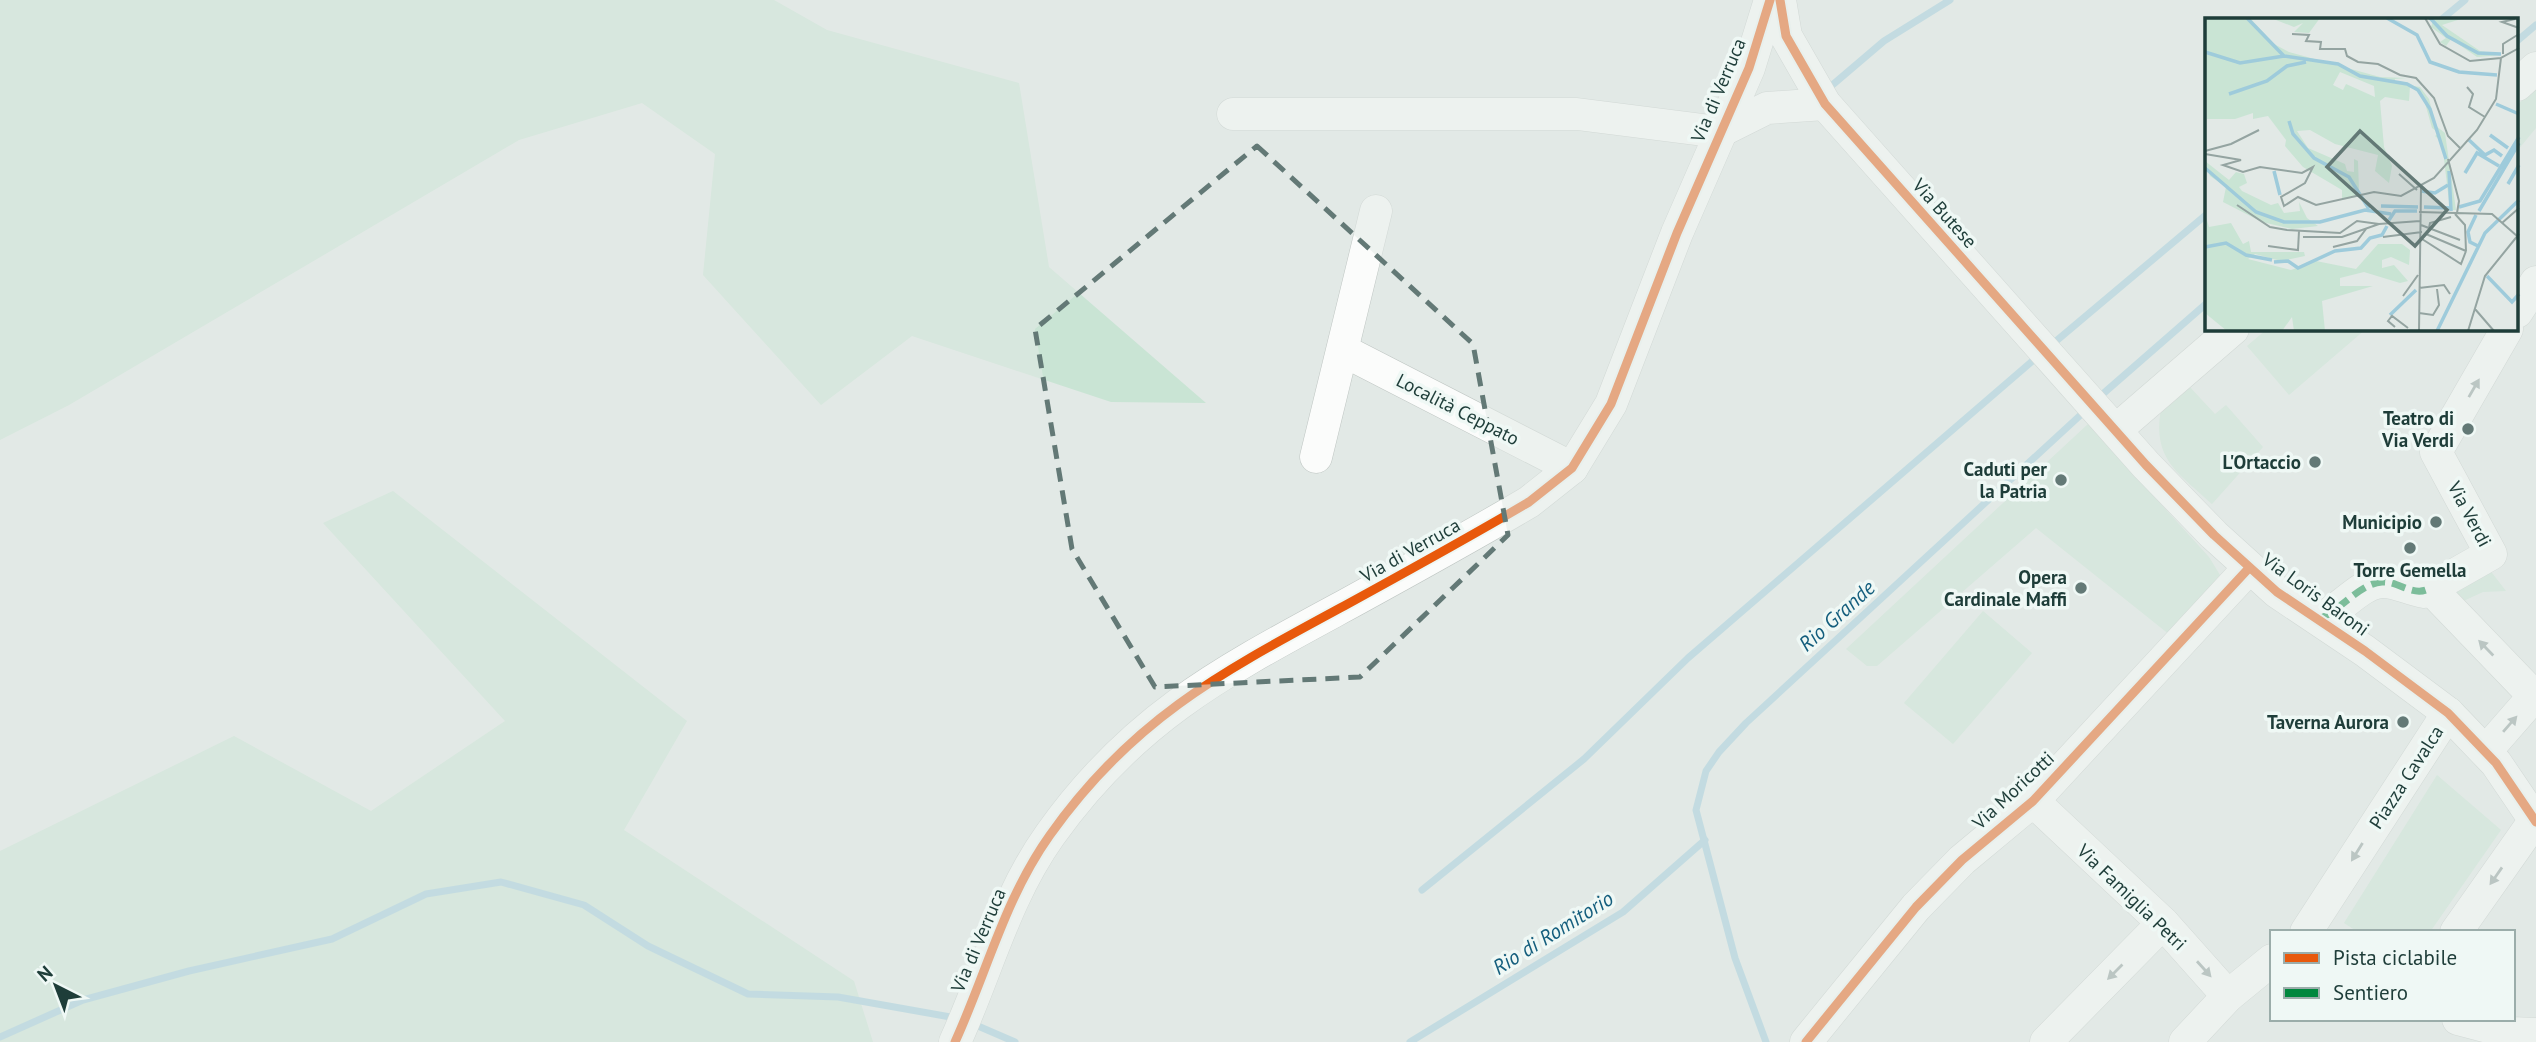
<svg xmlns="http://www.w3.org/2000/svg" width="2536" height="1042" font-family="'PT Sans',sans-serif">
<rect width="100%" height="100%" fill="#e2e9e6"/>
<g fill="#c9e4d4">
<polygon points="0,0 774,0 827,30 1019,83 1049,267 1206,403 1111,402 912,336 821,405 703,275 715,154 642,103 519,140 69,405 0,440"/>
<polygon points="2536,88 2536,128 2517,151 2517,105"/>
<polygon points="2267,329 2366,329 2289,395 2247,346"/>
<path d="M2187,384l28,30 11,-9 37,42 -51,57c-33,-31 -60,-44 -51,-95z"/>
<polygon points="2088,424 2209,557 2220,575 2170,635 2036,528 1877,666 1867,666 1846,649"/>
<polygon points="393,491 687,721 624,830 854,981 873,1042 0,1042 0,851 234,736 371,811 505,721 323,523"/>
<polygon points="2489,569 2506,591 2483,592 2459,603 2443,589"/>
<polygon points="1983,611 2032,653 1953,744 1904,703"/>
<polygon points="2437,775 2501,830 2430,932 2358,932 2344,923"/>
</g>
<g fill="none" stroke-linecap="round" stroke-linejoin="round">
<g stroke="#9ecbdb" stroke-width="7">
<polyline points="2442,19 2465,0"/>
<polyline points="2517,41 2536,25"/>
<polyline points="1830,87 1884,41 1950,0"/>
<polyline points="2049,347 2207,214"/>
<polyline points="2097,399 2207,303"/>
<polyline points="1422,890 1584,759 1688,658 2037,357"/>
<polyline points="971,1023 1015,1042"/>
<polyline points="0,1037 83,1000 189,971 332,939 426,894 501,882 584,905 648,946 748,994 838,997 956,1018"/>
<polyline points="1410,1042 1623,912 1705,840"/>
<polyline points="1766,1042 1735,958 1696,810 1706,771 1719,752 1746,723 2086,410"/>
</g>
<g stroke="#bfc6c3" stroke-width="33">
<g id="minor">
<polyline points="1780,0 1786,36 1825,104 2146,465 2214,535 2277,592 2365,651 2448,713 2496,763 2536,822"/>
<polyline points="2517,85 2536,68"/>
<polyline points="1233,114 1577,114 1719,132"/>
<polyline points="1719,132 1767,108 1825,104"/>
<polyline points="2517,312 2536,282"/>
<polyline points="1344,351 1572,468"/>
<polyline points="2116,430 2233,329"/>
<polyline points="1316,457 1376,211"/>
<polyline points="2430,588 2534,696"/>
<path d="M2319,619c21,-8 40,-35 62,-37 14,-1 29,8 43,10l67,-38 -55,-102 71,-123"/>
<polyline points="2486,751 2534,696"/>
<polyline points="2033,801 2163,923 2228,996"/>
<polyline points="2306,932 2448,713"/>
<polyline points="2456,932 2535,820"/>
<polyline points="2458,1019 2511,1033 2536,1034"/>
<path d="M955,1042c32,-70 50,-144 95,-207 83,-117 172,-163 294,-229 62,-34 124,-68 185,-104l43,-34 39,-64 66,-171 72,-165 21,-68"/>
<polyline points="1806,1042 1916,907 1962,860 2033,801 2249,568"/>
<polyline points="2046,1042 2163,923"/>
<polyline points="2185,1042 2228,996 2272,960"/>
</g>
</g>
<use href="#minor" stroke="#fbfcfb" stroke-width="32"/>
<path stroke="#00873e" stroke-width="7" stroke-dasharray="14 7" stroke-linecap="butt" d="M2319,619c21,-8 41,-36 63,-37 17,-1 32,16 48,6"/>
<g stroke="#eff8f5" stroke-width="13">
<g id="cycleway">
<polyline points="1780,0 1786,36 1825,104 2146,465 2214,535 2277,592 2365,651 2448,713 2496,763 2536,822"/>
<path d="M955,1042c32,-70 50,-144 95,-207 83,-117 172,-163 294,-229 62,-34 124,-68 185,-104l43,-34 39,-64 66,-171 72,-165 21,-68"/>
<polyline points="1806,1042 1916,907 1962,860 2033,801 2249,568"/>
</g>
</g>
<use href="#cycleway" stroke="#e8590c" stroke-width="9"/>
</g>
<defs><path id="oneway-solid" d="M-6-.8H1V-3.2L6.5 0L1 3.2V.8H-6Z" transform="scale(1.75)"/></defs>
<g fill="#8c9c9a">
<use href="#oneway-solid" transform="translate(2474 388) rotate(-60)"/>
<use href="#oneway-solid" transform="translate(2486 648) rotate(-134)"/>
<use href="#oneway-solid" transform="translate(2510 724) rotate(-49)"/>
<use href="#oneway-solid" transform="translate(2357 852) rotate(122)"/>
<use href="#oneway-solid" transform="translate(2496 876) rotate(125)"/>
<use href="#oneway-solid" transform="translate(2204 969) rotate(48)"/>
<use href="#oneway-solid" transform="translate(2115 972) rotate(135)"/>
</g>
<path d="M0 0H2536V1042H0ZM1257,146l216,198 35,191 -148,142 -205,10 -83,-138 -37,-220z" fill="#e2e9e6" fill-opacity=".55" fill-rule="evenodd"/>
<path fill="none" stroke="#637976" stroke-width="5" stroke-dasharray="14 9" stroke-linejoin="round" d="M1257,146l216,198 35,191 -148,142 -205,10 -83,-138 -37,-220z"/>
<g fill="#637976" stroke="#eff8f5" stroke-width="2.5">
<circle cx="2468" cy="429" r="7"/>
<circle cx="2315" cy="462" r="7"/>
<circle cx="2061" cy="480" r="7"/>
<circle cx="2436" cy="522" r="7"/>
<circle cx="2410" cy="548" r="7"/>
<circle cx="2081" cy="588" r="7"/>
<circle cx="2403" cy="722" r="7"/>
</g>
<g text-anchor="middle" stroke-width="7" stroke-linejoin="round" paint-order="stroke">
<g font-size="19" fill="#1e3d39" stroke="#eff8f5">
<text transform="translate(1718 90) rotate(-67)" y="7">Via di Verruca</text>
<text transform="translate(1945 213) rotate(48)" y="7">Via Butese</text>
<text transform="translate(1458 409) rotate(27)" y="7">Località Ceppato</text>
<text transform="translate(2470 514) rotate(62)" y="7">Via Verdi</text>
<text transform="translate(1410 550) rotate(-29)" y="7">Via di Verruca</text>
<text transform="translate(2316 594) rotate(36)" y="7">Via Loris Baroni</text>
<text transform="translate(2406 777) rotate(-57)" y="7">Piazza Cavalca</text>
<text transform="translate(2013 790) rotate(-43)" y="7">Via Moricotti</text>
<text transform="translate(2132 897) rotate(44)" y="7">Via Famiglia Petri</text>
<text transform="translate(978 940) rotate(-67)" y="7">Via di Verruca</text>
</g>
<g font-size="19" font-weight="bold" fill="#1e3d39" stroke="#eff8f5" text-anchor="end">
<text x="2454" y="425">Teatro di<tspan x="2454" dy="22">Via Verdi</tspan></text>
<text x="2301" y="469">L'Ortaccio</text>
<text x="2047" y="476">Caduti per<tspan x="2047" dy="22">la Patria</tspan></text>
<text x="2422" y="529">Municipio</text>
<text x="2410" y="577" text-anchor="middle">Torre Gemella</text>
<text x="2067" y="584">Opera<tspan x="2067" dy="22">Cardinale Maffi</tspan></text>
<text x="2389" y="729">Taverna Aurora</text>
</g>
<g font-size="21" font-style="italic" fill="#145e7d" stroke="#eff8f5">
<text transform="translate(1837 616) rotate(-42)" y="7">Rio Grande</text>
<text transform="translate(1553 933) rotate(-32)" y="7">Rio di Romitorio</text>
</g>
</g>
<g transform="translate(2205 18)">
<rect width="313" height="313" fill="#e2e9e6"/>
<path d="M0,0h45l24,26 15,8 91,25 27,1 -12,1v4l25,4 9,12 7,27 9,7 11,77h-6l-8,-68 -7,-6 4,-3 -7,-5 -9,-32 -13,-10 -1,15 -24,-4 -5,4 4,46 8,19 -3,17 -14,-12 3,-16 -43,-11 -25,-14 -13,1 11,17 37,16 2,7 7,1v-13l4,2 1,31 -3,5 -14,3v-10l-39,-23 -18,-21 1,-6 -18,-24 -15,3v-6l-18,6h-28zM135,54l34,14 1,11 -29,-13 -3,6 -10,-5zM66,0h49l-11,15 -15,-1 9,-9 -9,4zM229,0h30l-22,7 38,26 22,4 -25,2 -26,-18 -5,7 -6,-4 6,-4 -15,-11zM0,143l24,19 7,-8 8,2 3,9 -8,4 3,4 29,14 7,-2 6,10 16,-2 -1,-9 8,16 11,8 -26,3 -30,-7 -39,-20 3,-15 -16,-11zM0,196l4,13 22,-4 12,21 6,-3 2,11h53l1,4 -24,5 -26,-7 -7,5 43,11 25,-9 40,8 22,-25h24l8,6 -1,15 -18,-8 -9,3v8l12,-3 14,16 -8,2 -36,-11 -24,6v8h33l-51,15 3,30h-31l-2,-14 -10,14h-55l-22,-18z" fill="#c9e4d4" fill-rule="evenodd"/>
<path fill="none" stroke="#9ecbdb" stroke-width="3.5" d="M42,0l37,38 54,8 22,12 47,8 11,6 12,19 16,50M182,0l30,17 13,27 29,10 38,3M225,0l17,18 31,17 23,1M0,34l35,11 44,-7M24,76l38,-13 20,-15 19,-4M291,86l23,10M84,103l4,13 21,24 35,19 20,32M285,117l18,13M264,122l16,15 9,-5 8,6M0,150l51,44 28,10h36l45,-12 26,4M69,153l6,24M244,153l2,40M260,155l12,-20 22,13M303,166l11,-19M216,173l14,2 13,-8M176,188l37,1M219,189l26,1M254,189l21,-6 39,-64M274,193l40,-68M271,197l-8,17 2,10 8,4M184,202l6,-9h22M0,229l21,-4 20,12 26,5M69,244l14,-1 10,7 37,-17 26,-3 9,-10 12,-3 5,-9M282,258l25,26 7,-8M185,297l26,-25M232,313l48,-98 34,-33"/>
<path fill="none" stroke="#94a4a1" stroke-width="2" d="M220,0l15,26 30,17 31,-3M310,1l-13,3 17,6M87,16l17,1 -3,6 15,1 -1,7h25l2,7 11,6 20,2 22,11 16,3 18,20 14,38 12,12M298,36v-10l16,-10M262,69l6,7 -4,13 16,10M0,133l26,-7 28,-14M0,136l36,6 -18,5 20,7 17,-5 42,6 11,-6 -8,16 -24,14 3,9 14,-9 18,8 58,-13 27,4 33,-18 43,-48 19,-31 5,-41 18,-10M243,141l11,42 -2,12M194,156l18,16M32,187l33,22 17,3 53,3 17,-12 22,3M214,194l73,2 25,22M250,196l10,11 1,26M297,205l17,-15M216,207l39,15M224,210l1,-5 21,-6M221,216l40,17M98,219h39l37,-13 41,-3M178,219l39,-5M217,221l39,25 5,-13M63,228l30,4 1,-19M128,229l24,-6 9,-12M214,270l25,-3 6,9M198,278l15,-21M270,291l19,22M214,295l14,2 6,-10 -2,-16M190,309l-7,-6 4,-5 16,12M214,313l2,-143M263,313l17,-55 34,-42"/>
<path fill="#637976" fill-opacity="0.15" stroke="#637976" stroke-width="3.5" d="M155,113l87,79 -32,36 -88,-79z"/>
<rect width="313" height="313" fill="none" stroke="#1e3d39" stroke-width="3.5"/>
</g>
<rect x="2270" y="930" width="245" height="91" fill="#eff8f5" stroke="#9badaa" stroke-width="2"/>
<rect x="2284" y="953" width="35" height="10" fill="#e8590c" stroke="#9badaa" stroke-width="2"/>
<text x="2333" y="965" font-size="21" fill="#1e3d39">Pista ciclabile</text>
<rect x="2284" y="988" width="35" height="10" fill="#00873e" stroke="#9badaa" stroke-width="2"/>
<text x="2333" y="1000" font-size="21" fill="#1e3d39">Sentiero</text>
<g transform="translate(56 986) rotate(318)" stroke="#eff8f5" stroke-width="5" paint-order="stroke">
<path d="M0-5L12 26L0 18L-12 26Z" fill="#1e3d39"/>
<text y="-10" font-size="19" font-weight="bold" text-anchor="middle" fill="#1e3d39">N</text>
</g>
</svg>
